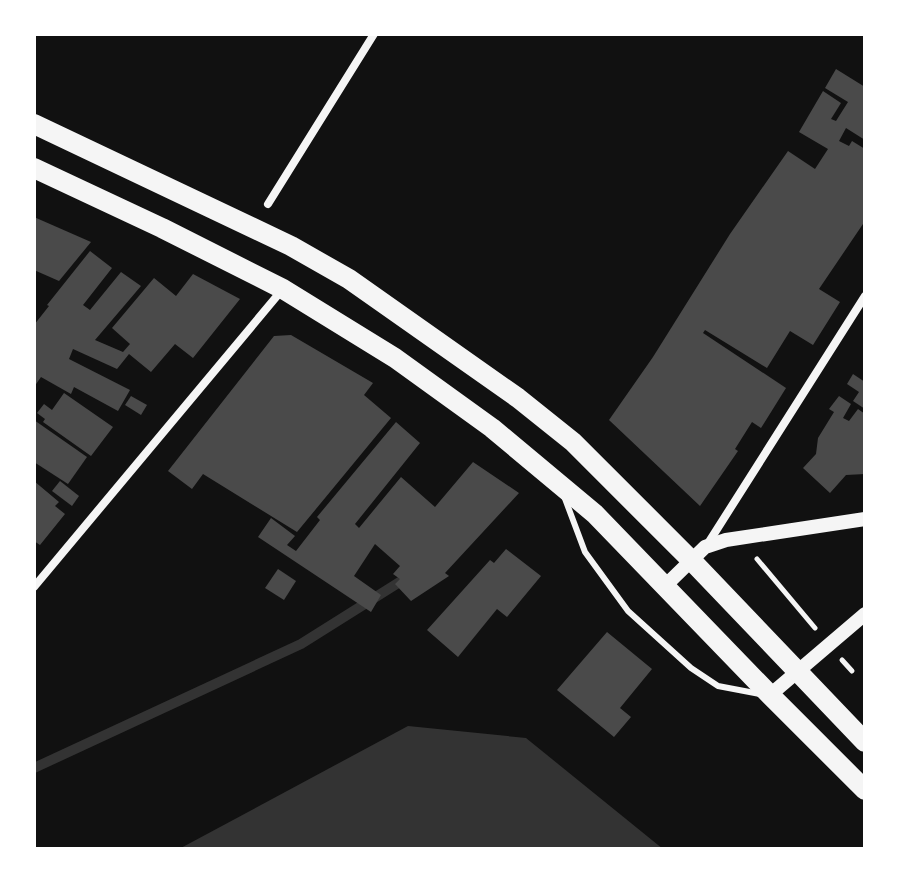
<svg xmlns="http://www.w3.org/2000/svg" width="899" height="883" font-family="'Fira Sans',sans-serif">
<rect width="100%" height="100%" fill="#111"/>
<polygon fill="#333" points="408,726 526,738 663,849 179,849"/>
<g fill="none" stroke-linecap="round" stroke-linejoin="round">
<polyline stroke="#333" stroke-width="10" points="34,768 301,644 406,578"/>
</g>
<g fill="#4a4a4a">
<polygon points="836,69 865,87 865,140 846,128 839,141 849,146 852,141 865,149 865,221 819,289 840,302 813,345 790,331 767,368 705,330 703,333 786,388 761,428 752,422 735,449 738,451 700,506 609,420 653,357 730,234 788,151 815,169 828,149 799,132 823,91 841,103 831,119 836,121 848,102 825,88"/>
<polygon points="34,217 91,242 59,281 34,270"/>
<polygon points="90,251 112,268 83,305 90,310 121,272 141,286 95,340 123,352 130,344 112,328 154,278 176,296 193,274 240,299 193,358 175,344 151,372 129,354 117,369 73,349 69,359 130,390 118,411 74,387 71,394 41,377 34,387 34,325 49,306 47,305"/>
<polygon points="291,335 373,383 364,395 391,418 297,532 203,474 192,489 168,471 274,336"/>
<polygon points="853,374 865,382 865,409 853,401 859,392 847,384"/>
<polygon points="64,393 113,427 91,456 43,422 45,419 37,413 44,404 52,410"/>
<polygon points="131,396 147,405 141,415 125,405"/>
<polygon points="839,396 851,404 843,418 849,421 858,409 865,414 865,474 846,475 830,493 803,468 816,454 818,438 834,412 829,409"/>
<polygon points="34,420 87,457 68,484 34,462"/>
<polygon points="396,422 420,443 355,524 359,528 401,477 435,507 473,462 519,493 445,573 449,576 411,601 395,584 400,579 393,574 400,566 375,544 354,576 381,595 371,612 258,537 271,518 295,536 287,545 296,551 320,520 317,517"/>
<polygon points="34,481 59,502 55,506 65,514 40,545 34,541"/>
<polygon points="60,481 79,496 72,506 52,491"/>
<polygon points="506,549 541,576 507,617 497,609 458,657 427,630 490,560 494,563"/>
<polygon points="278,569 296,581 284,600 265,588"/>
<polygon points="607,632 652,669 620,708 631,717 614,737 557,690"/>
</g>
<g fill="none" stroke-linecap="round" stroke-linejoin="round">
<g stroke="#f5f5f5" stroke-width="5">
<polyline points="757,559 815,628"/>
<polyline points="842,660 852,671"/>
</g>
<polyline stroke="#f5f5f5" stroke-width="6" points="564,496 585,552 628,611 691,668 718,686 760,694"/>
<g stroke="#f5f5f5" stroke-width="8">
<polyline points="268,204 374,34"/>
<polyline points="707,545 865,296"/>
<polyline points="34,587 282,290"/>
</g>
<g stroke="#f5f5f5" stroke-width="14">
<polyline points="666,585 705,547 726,540 865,519"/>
<polyline points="770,695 865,614"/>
</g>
<g stroke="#f5f5f5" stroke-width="20">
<polyline points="34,124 291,246 349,279 518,398 573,442 692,561 865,742"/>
<polyline points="34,168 162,228 283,289 395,358 492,428 595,514 770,695 865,790"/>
</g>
</g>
<rect width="899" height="883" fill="none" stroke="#ffffff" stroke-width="72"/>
</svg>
